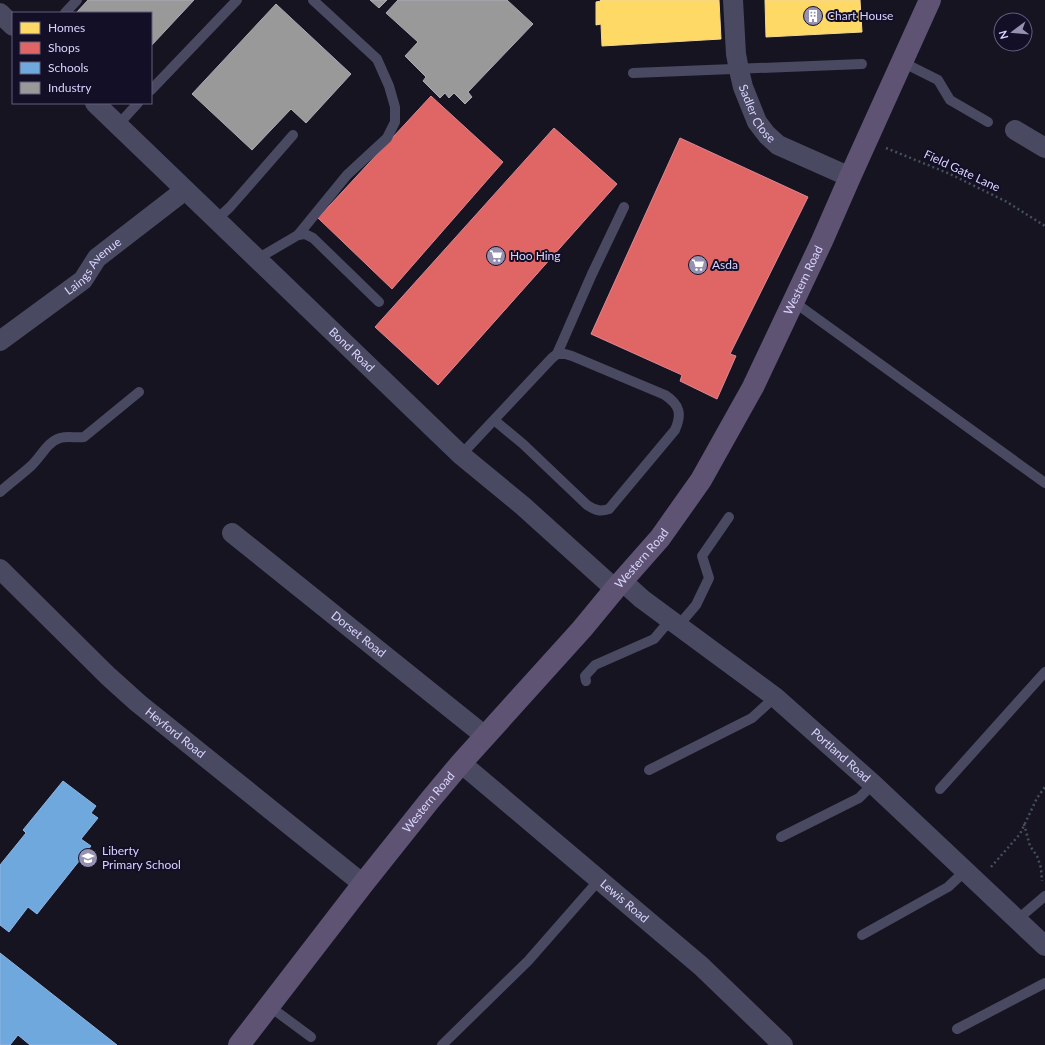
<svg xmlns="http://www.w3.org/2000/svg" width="1045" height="1045" font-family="Lato,sans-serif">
<rect width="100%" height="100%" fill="#161421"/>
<g fill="#ffd966" stroke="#f4d894">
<polygon points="600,0 719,0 721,39 602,46 601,24 596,25 596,2 601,1"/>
<polygon points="765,0 860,0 862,32 766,37"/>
</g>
<g fill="#e06666" stroke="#de8794">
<polygon points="431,96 503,162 392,289 318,218"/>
<polygon points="554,128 617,184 438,385 375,327"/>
<polygon points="680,138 808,197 730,354 736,356 717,399 680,381 682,375 591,334"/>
</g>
<g fill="#6fa8dc" stroke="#8fb5e6">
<polygon points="63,781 96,806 91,813 98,818 81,839 91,846 37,914 28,907 9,932 0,925 0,865 26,833 23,830"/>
<polygon points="0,953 117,1045 30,1045 18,1035 10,1045 0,1045"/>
</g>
<g fill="#999" stroke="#acabb8">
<polygon points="88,0 194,0 151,46 151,13 76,13"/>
<polygon points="370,0 387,0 379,8"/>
<polygon points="398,0 507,0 533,24 468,92 472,97 465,104 454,93 449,98 445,93 440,98 423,81 426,77 405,56 418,42 386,13"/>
<polygon points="276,4 351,74 306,123 291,109 252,150 192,94"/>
</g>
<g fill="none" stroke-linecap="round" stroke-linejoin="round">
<g stroke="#44505f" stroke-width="2.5" stroke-dasharray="2 3" stroke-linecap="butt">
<polyline points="886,148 950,174 1007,202 1045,226"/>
<polyline points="1024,824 1030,846 1037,856 1041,868 1042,881"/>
<polyline points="991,867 1020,834 1037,798 1045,787"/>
</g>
<g stroke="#4a4962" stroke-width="10">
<polyline points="65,13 77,0"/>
<polyline points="902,62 938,80 950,100 988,122"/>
<polyline points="633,73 862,64"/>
<polyline points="151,90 237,0"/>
<polyline points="118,125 138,103"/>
<polyline points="216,220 230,207 293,135"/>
<polyline points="298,235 347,175 387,138 395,122 395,107 389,86 377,59 313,0"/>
<polyline points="257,259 298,235 305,234 313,238 379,302"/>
<polyline points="794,302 1045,483"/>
<polyline points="557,354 592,274 624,207"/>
<path d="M461,455l91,-97 5,-4h8l7,2 93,39c15,10 17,19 10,35l-66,79c-9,3 -14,1 -22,-4l-64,-61 -29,-24"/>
<path d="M0,492c10,-9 21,-17 31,-26 10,-9 16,-24 29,-28 8,-2 16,0 24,-1l55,-45"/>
<polyline points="679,625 696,605 709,578 702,556 729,517"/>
<polyline points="586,681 585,676 595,665 654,639 671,619"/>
<polyline points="649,770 752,718 775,697"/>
<polyline points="940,789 1045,672"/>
<polyline points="781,837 859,798 873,784"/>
<polyline points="1018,919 1045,896"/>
<polyline points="862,935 948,887 965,871"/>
<polyline points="269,1006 311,1037"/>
<polyline points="957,1029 1045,983"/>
<polyline points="442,1045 528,961 599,880"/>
</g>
<g stroke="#4a4962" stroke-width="20">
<path id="s1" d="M733,0l3,54 3,16 4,17 14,35 10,13 11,10 72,32"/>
<polyline points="0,13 13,26"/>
<path id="s2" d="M95,103l366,352 62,51 92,83"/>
<polyline points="1015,130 1045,148"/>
<path id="s3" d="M0,341l83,-61 14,-22 88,-68"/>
<path id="s4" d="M232,533l253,203"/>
<path id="s5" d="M0,569l108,107 30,27 225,181"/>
<path id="s6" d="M622,581l20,18 133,98 98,87 172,162"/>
<path id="s7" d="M461,763l240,203 82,79"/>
</g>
<path stroke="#5e5373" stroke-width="22" id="s8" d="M239,1045l124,-161 67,-84 31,-37 121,-134 33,-40 45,-51 41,-58 52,-93 69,-146 28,-64 80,-177"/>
</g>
<defs>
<g id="building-disc" transform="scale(1)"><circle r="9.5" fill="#9591b1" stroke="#130f26"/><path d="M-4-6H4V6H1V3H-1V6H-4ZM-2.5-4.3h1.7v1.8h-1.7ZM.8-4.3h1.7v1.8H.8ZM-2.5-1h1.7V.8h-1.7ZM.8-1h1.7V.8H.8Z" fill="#fff"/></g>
<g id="supermarket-disc" transform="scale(1)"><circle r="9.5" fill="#9591b1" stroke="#130f26"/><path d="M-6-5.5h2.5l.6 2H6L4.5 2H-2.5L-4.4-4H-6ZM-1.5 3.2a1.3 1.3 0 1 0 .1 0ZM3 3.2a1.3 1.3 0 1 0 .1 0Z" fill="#fff"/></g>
<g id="school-disc" transform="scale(1)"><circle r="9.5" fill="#9591b1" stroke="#130f26"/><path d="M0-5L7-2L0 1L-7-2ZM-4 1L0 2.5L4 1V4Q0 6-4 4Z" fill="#fff"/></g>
</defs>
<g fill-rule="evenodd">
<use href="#building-disc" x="813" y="16"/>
<use href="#supermarket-disc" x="496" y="256"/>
<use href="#supermarket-disc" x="698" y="265"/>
<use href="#school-disc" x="88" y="858"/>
</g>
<g text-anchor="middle" stroke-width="4" stroke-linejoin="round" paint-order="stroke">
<g font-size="12" fill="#d9d4ff" stroke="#130f26" text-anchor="start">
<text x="827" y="20">Chart House</text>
<text x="510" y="260">Hoo Hing</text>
<text x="712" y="269">Asda</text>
<text x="102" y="855">Liberty<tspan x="102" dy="14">Primary School</tspan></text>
</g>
<g font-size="12" fill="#d9d4ff" stroke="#130f26">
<text dy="4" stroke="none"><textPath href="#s1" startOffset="118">Sadler Close</textPath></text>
<text transform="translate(962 171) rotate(25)" y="4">Field Gate Lane</text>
<text dy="4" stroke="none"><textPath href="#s3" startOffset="120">Laings Avenue</textPath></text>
<text dy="4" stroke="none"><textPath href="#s8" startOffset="955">Western Road</textPath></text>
<text dy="4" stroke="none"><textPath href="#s2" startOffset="356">Bond Road</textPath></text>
<text dy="4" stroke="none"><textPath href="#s8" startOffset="632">Western Road</textPath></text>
<text dy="4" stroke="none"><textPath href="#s4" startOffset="162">Dorset Road</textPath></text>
<text dy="4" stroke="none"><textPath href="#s5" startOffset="240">Heyford Road</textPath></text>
<text dy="4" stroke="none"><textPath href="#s6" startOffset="280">Portland Road</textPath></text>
<text dy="4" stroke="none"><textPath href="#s8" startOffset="308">Western Road</textPath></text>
<text dy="4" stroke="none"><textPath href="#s7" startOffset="214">Lewis Road</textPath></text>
</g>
</g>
<rect x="12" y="12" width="140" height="92" fill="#130f26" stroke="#625e7d"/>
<rect x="20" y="22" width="20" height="12" fill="#ffd966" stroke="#625e7d"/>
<text x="48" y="32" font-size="12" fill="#d9d4ff">Homes</text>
<rect x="20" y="42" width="20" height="12" fill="#e06666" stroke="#625e7d"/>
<text x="48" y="52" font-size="12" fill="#d9d4ff">Shops</text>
<rect x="20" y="62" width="20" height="12" fill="#6fa8dc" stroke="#625e7d"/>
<text x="48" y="72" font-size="12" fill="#d9d4ff">Schools</text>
<rect x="20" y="82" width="20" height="12" fill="#999999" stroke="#625e7d"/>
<text x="48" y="92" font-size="12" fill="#d9d4ff">Industry</text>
<g transform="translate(1013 32) rotate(254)"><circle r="19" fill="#130f26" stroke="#625e7d"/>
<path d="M0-3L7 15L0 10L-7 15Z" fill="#9591b1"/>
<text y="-6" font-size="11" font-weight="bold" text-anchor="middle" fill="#d9d4ff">N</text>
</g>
</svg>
